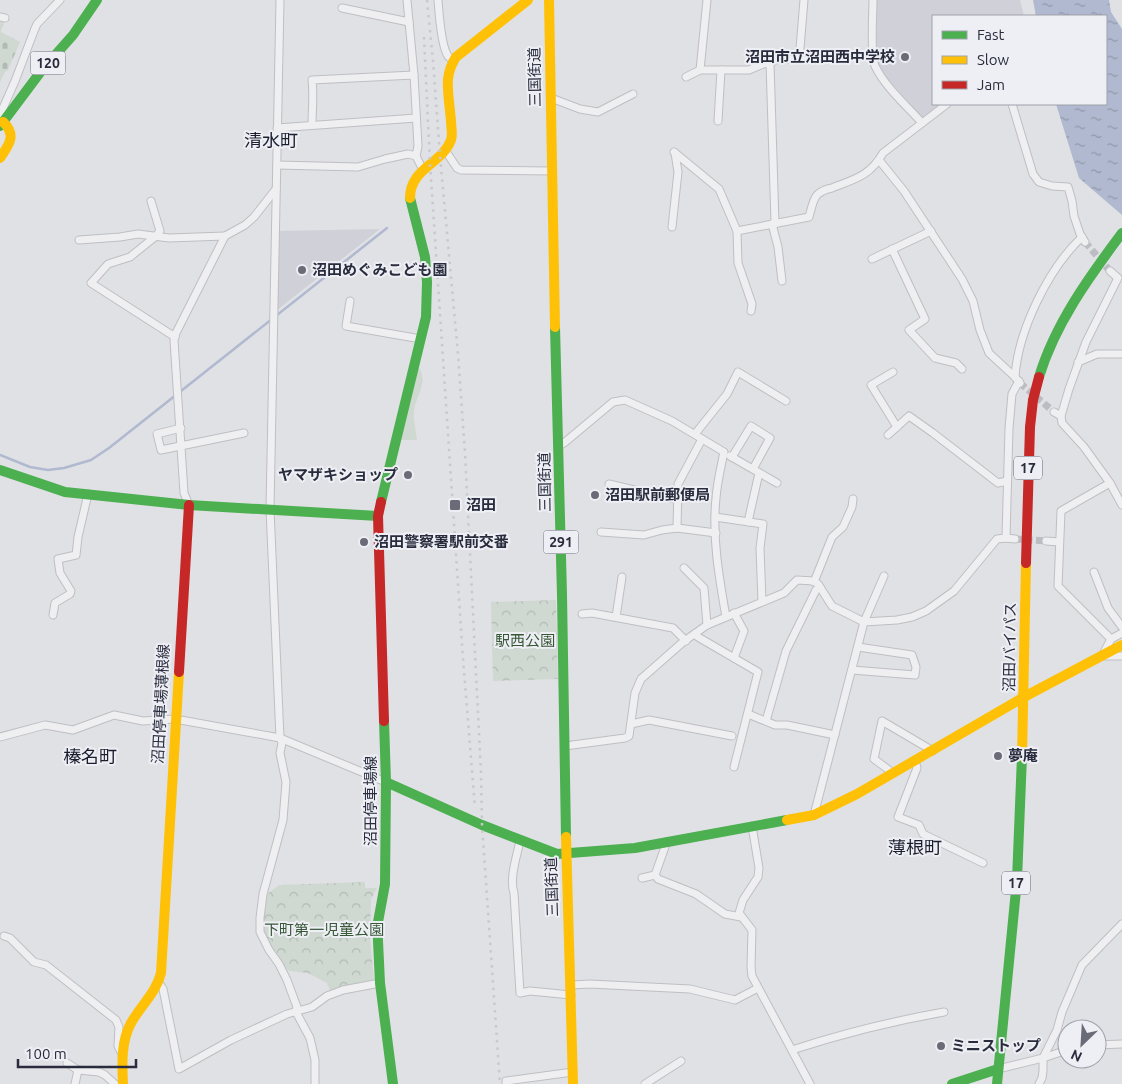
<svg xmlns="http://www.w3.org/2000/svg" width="1122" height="1084" font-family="Ubuntu,'Noto Sans JP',sans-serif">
<defs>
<pattern id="cemetery-stones" width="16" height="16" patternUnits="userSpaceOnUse" patternTransform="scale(1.25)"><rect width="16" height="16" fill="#cfd8d1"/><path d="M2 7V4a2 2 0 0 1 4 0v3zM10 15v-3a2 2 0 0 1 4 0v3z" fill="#b2bab4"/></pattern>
<pattern id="park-crowns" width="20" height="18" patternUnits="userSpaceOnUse" patternTransform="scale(1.25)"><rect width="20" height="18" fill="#cfd8d1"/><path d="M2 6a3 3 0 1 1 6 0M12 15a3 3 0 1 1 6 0" fill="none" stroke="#b2bab4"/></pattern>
<pattern id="water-ripples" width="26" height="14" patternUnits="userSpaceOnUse" patternTransform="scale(1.25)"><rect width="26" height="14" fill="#b0b9cf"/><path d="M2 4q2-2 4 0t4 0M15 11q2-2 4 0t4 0" fill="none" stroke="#8f97a9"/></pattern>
</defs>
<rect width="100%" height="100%" fill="#e0e1e5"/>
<g fill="#cfd0d8">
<polygon points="876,0 1020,0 1024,16 933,16 933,104 944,104 925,118 921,118 886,80 879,67 876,46"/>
<polygon points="380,229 277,310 279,231"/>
</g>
<path fill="#cfd8d1" d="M417,365c13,16 -1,30 -3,46 -1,10 2,19 3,29h-18z"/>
<polygon fill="url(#cemetery-stones)" points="0,18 4,20 1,32 20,42 8,70 5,72 0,82"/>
<g fill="url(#park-crowns)">
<polygon points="556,600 558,679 493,681 491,602"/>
<polygon points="365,882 365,888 377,888 371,899 370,940 374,980 330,991 327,983 308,973 289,971 282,963 273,951 263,930 266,895 279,885"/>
</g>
<polygon fill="url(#water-ripples)" points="1033,0 1109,0 1111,12 1122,29 1122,215 1079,178 1056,104 1106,104 1106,16 1036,16"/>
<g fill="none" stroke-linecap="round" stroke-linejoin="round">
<polyline stroke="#b0b9cf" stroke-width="2.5" points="0,455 30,467 48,470 64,468 91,460 109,448 387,228"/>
<g stroke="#bbbdc3" stroke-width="7" stroke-dasharray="7 3.5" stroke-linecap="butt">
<polyline points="1085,242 1110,271"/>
<polyline points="1020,383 1054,412"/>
<polyline points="1015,539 1046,541"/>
</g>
<g stroke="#bebfc3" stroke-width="9">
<g id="street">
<polyline points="280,0 270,509 280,738 282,743 280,753 286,782 283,820 263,894 260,918 260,932 269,950 279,964 287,980 297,1007 296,1012 310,1038 315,1060 315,1084"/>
<polyline points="407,0 414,75 418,146 416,156 423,170"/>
<path d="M438,0c1,13 3,46 10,56 1,1 5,5 6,6"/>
<path d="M873,0c0,15 -3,54 2,66 10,21 32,40 47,57"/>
<polyline points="342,8 409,22"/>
<polyline points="0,17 5,18"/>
<polyline points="799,60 804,0"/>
<polyline points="770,63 775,223"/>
<polyline points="700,70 707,0"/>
<polyline points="686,77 700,70 749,70 763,64 770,63 777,59 810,60"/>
<polyline points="551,98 580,109 598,112 633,94"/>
<polyline points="1012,104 1033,174 1039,182 1052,186 1068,187 1072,201 1074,216 1080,234 1085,242"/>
<polyline points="0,115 15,81 34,31 37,24 60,0"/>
<polyline points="718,121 721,70"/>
<path d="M312,125c0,-15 2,-30 0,-45l102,-5"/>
<polyline points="277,128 416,118"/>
<polyline points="445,150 457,168 461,170 552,171"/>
<path d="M674,152l45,37 18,42 72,-14c2,-7 4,-18 8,-22 4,-4 10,-6 15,-7 23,-9 38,-12 51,-35l64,-49"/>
<polyline points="879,160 904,191 962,279 973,301 980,330 989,353 1015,377 1020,383"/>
<polyline points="277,165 358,167 385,159 408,154 416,156"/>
<polyline points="151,201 160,231 156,236 130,257 108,264 91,283 175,337"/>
<polyline points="772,224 778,247 782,281"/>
<polyline points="672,227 678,172 675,153"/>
<polyline points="737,231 738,263 752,304 751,311"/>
<polyline points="79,240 120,237 138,234 169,238 225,236"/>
<polyline points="892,249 925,319 909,330 935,358 956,363 962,369"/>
<polyline points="872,259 931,231"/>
<polyline points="350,301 346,326 421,339"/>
<polyline points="1078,362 1097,354 1122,354"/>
<polyline points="893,372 871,385 897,427"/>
<path d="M1015,377c3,-46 33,-108 67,-140"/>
<polyline points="1054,412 1061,416 1062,423 1084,447 1110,483 1122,505"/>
<polyline points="1061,416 1069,389 1086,342 1118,278 1110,271"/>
<polyline points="181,428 157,434 161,450 244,433"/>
<polyline points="695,434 727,394 738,372 786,401"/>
<polyline points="888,435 909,416 933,433 998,483 1007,481"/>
<path d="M559,446l5,-3 49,-41 12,-2 47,21 52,31c-3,15 -7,31 -8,46 -4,40 3,79 10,119"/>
<polyline points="730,456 777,483"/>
<polyline points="732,457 751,426 770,438 753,469"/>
<polyline points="1110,483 1061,511 1058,586 1111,639"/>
<polyline points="609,484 659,496 677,499"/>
<polyline points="189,505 184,493 174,340 176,333 225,236 245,225 254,217 276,189"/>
<polyline points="715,517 763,524 760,548 762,602"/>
<polyline points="748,522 759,473"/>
<polyline points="677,528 678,484 702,439"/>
<polyline points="601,532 644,535 662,530 677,528 716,533"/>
<polyline points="1006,538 1009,428 1012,394 1019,381"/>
<polyline points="1046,541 1059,542"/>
<polyline points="684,568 704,588 707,625"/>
<polyline points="1094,572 1108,608 1122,627"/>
<polyline points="814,582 832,537 843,527 852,507 853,499"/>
<polyline points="582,614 592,613 673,628 686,641"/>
<polyline points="53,615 55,603 70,594 71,591 60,573 58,559 76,555 78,537 88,494"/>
<polyline points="616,617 622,577"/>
<polyline points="1122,633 1111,639 1102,656 1122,656"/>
<polyline points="695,634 698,637 758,672 734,767"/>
<polyline points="734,658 744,631 734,613"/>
<polyline points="852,670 915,675 916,667 912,655 858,647"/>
<polyline points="748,714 775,725 787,725 835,735"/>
<polyline points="766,721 786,651 816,590 820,587"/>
<polyline points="631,724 649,720 732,736"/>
<polyline points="0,737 45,725 73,730 114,715 143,721 175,719 280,738 386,782"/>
<polyline points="565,746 625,738 629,736 635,693 641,679 683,642 707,625 784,593 797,580 814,581 818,584 832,606 864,622 884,576"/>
<polyline points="915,761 917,768 898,817 919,825 923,834 983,863"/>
<polyline points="893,773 874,759 882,721 933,751"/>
<polyline points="814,815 864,622 897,620 912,617 926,611 954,591 997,539 1006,538 1015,539"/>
<polyline points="752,826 759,868 758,877 743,900 739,913 752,930 751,967 752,976 810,1084"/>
<path d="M520,841c-3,14 -11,38 -6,52l6,100 10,-2 41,4"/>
<polyline points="655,875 658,879 696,894 725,914 741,917"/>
<polyline points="642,878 655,875 665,847 666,842"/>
<polyline points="4,936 10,938 34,962 46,965 116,1020 119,1027 118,1046 122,1054"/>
<polyline points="159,983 163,989 179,1069 231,1040 287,1014 312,1007 327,996 343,990 380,983"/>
<polyline points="570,985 590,984 690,989 735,1000 758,988"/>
<polyline points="1097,1045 1122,1044"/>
<path d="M792,1050c49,-16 101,-29 152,-38"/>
<polyline points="67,1063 78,1070 99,1072 105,1075 115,1084"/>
<polyline points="998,1069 1043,1058 1067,1050"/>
<polyline points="75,1084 78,1070"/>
<polyline points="506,1084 506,1081 573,1072"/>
<polyline points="645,1084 681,1061"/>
<polyline points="1039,1084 1042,1078 1043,1071 1043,1058 1057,1030 1062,1012 1082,965 1122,924"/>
</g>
</g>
<use href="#street" stroke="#efeff2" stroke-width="7"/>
<g stroke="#4caf50" stroke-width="10">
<polyline points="0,126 42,70 73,35 97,0"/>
<polyline points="555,327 562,595 566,837"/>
<path d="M1039,377c16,-53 50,-100 83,-144"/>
<polyline points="0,470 65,492 189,505 378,516"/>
<polyline points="381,502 426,317 427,282 425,257 410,198"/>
<polyline points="384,721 386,782 385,884 378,922 378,941 380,983 393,1084"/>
<polyline points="386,782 482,825 557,854 635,848 787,820"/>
<polyline points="952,1084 998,1069"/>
<polyline points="997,1084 1017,880 1022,756"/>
</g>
<g stroke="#ffc107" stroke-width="10">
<polyline points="549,0 555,327"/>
<path d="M0,158c9,-13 17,-23 3,-36"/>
<path d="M410,198c0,-30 32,-34 41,-58 2,-6 0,-13 0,-19 -1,-13 -4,-30 -3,-42 1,-8 4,-16 8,-22l72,-57"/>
<polyline points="1022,756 1026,563"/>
<polyline points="787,820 814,815 857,794 1024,697 1122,645"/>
<polyline points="566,837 573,1084"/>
<path d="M123,1084c-1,-20 -2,-43 8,-61 10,-18 25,-30 30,-50l18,-301"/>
</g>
<g stroke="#c62828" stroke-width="10">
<polyline points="381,502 378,516 384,721"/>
<polyline points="1026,563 1030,427 1033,400 1039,377"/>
<polyline points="179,672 189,505"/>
</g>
<g stroke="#c9c9cc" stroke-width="2.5" stroke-dasharray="2.5 5" stroke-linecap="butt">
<polyline points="427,0 433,61 440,156 458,354 465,453 481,773 482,825 500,1084"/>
<polyline points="424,37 430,163 463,659 475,808"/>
</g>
</g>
<g fill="#696b77" stroke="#eeeff5" stroke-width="2">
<circle cx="905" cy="57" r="5"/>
<circle cx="302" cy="270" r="5"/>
<circle cx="408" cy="475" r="5"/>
<circle cx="595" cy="495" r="5"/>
<rect x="449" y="499" width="12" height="12" rx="2.5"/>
<circle cx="364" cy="542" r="5"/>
<circle cx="998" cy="756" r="5"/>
<circle cx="941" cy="1046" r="5"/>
</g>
<g text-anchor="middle" stroke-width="4" stroke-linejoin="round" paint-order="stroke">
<g fill="#eeeff5" stroke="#646674" stroke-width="1">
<rect x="30.5" y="51.5" width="35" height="23" rx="4"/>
<rect x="1014" y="456.5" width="28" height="23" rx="4"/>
<rect x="543.5" y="530.5" width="35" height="23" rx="4"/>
<rect x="1002" y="871.5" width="28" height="23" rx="4"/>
</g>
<g font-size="14" font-weight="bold" fill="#292c3c">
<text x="48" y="68">120</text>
<text x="1028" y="473">17</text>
<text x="561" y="547">291</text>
<text x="1016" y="888">17</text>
</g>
<g font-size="15" font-weight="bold" fill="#292c3c" stroke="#eeeff5" text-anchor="start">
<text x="895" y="62" text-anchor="end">沼田市立沼田西中学校</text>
<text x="312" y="275">沼田めぐみこども園</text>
<text x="398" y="480" text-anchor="end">ヤマザキショップ</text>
<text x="605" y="500">沼田駅前郵便局</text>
<text x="466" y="510">沼田</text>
<text x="374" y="547">沼田警察署駅前交番</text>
<text x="1008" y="761">夢庵</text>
<text x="951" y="1051">ミニストップ</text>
</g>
<g font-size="15" fill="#292c3c" stroke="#eeeff5">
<text transform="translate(535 77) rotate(-91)" y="5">三国街道</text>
<text transform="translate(545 482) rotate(-91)" y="5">三国街道</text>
<text transform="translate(1010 647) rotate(-89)" y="5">沼田バイパス</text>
<text transform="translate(161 704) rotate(-87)" y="5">沼田停車場薄根線</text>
<text transform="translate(371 801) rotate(-90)" y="5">沼田停車場線</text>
<text transform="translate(552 887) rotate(-92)" y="5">三国街道</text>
</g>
<g font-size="15" fill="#375737" stroke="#eeeff5">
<text x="525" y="646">駅西公園</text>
<text x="324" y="935">下町第一児童公園</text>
</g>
<g font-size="18" fill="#1b1e2d" stroke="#eeeff5">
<text x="271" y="147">清水町</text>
<text x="90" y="763">榛名町</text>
<text x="915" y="854">薄根町</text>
</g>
</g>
<rect x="932" y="15" width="175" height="90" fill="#eeeff5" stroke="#9fa1ab"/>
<rect x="942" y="31" width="25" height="8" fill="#4caf50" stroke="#9fa1ab"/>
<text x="977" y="40" font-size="15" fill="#292c3c">Fast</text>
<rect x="942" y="56" width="25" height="8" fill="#ffc107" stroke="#9fa1ab"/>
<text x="977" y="65" font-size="15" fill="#292c3c">Slow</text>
<rect x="942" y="81" width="25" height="8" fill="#c62828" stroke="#9fa1ab"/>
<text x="977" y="90" font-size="15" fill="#292c3c">Jam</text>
<g transform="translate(1082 1044) rotate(205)"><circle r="24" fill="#eeeff5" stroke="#9fa1ab"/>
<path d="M0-4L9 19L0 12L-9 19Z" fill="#696b77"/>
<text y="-8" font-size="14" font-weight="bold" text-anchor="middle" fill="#292c3c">N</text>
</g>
<path d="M18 1059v8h118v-8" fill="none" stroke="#292c3c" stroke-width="2.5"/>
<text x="25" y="1059" font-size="15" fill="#292c3c" stroke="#eeeff5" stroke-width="4" paint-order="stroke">100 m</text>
</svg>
